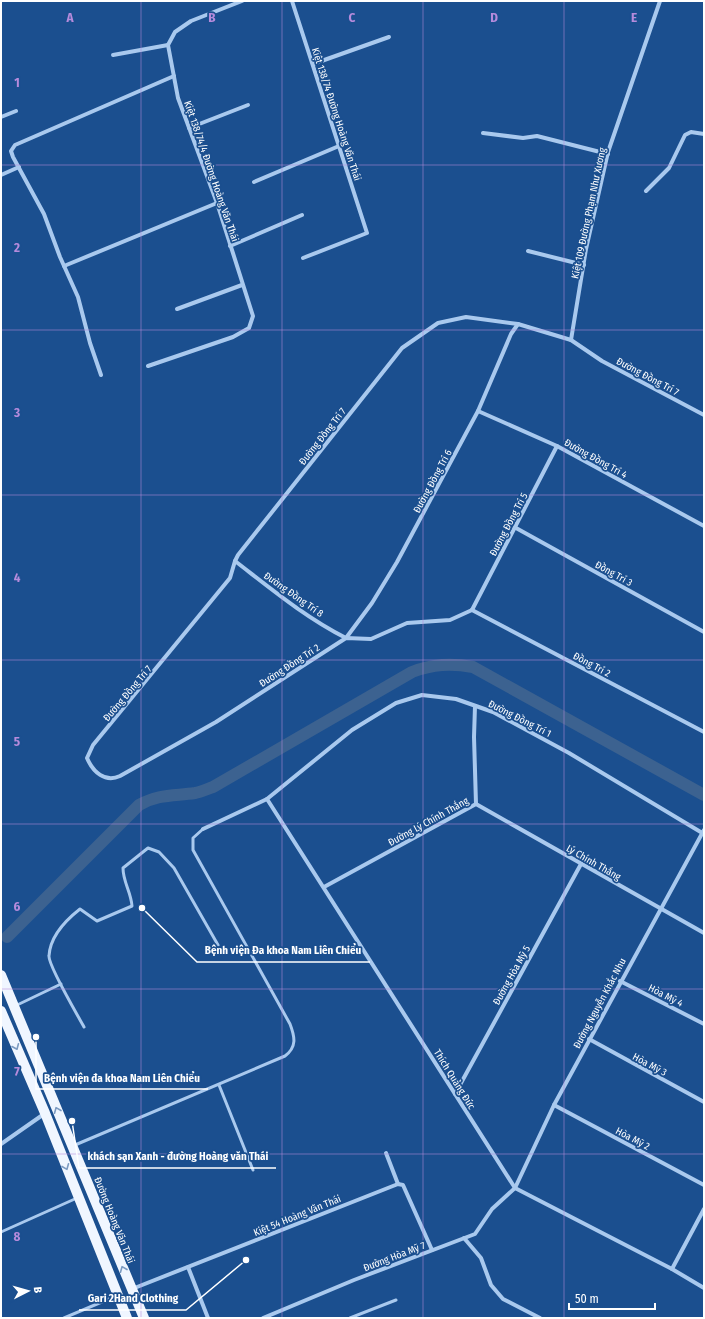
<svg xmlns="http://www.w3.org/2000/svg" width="705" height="1319" font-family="'Fira Sans Condensed',sans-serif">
<rect width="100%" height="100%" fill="#1b4f8f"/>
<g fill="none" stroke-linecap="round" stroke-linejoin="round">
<path stroke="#3c6290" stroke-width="12" d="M7,937l132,-132c19,-11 35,-9 56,-12 6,-1 12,-4 18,-6l199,-115c21,-8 39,-9 61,-5l231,128"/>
<g stroke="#a9c9ee" stroke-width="3">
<polyline points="15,1006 61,984"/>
<path d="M84,1027c-6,-11 -36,-62 -35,-71 1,-19 17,-36 31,-47l17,12 35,-15c-1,-14 -9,-24 -9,-38l25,-20 11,4 15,16 44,77"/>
<polyline points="219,1085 253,1170"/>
<path d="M75,1145l210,-89c12,-9 10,-19 5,-32l-97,-174v-12l10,-9"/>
<polyline points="1,1232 77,1198"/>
<polyline points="64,1318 116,1296"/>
<polyline points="350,1318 396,1300"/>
</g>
<g stroke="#a9c9ee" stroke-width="4">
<polyline points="292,1 367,233 303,258"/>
<polyline points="113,55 168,45"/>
<polyline points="313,64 389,37"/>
<polyline points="1,117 16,111"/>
<polyline points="189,128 248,105"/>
<polyline points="483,133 523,138 537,136 608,154"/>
<polyline points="1,175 19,167"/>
<polyline points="254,182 339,146"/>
<polyline points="646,191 669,168 685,135 691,132 704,134"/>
<polyline points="230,246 302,215"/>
<polyline points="528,251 584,265"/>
<polyline points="64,266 217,203"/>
<polyline points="177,309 242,285"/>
<polyline points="571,340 586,249 608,152 660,1"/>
<polyline points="148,366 233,337 249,328 253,316 217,203 178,98 168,45 175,32 191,21 242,1"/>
<polyline points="101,375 90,343 78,297 60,257 44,214 13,157 11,151 15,145 174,76"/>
<polyline points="478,411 557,446 704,526"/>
<polyline points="516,528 704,632"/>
<path d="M235,561c35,27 71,57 111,77"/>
<path d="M472,610l-22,10 -43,3 -36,16 -25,-1 -130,84 -96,54c-15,7 -27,-4 -33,-18l6,-13 137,-167 5,-17 3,-6 164,-207 36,-25 28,-6 52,7 53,16 31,21 102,54"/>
<polyline points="472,610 704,732"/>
<polyline points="472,610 557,446"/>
<polyline points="346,638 372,603 397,562 478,411 511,334 518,324"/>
<polyline points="475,706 474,737 476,804"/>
<polyline points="267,799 515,1188 672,1269 704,1288"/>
<polyline points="476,804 704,933"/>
<polyline points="203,829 267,799 352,730 396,703 422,695 456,699 493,712 569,753 704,834"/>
<polyline points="324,887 476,804"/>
<polyline points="620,981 704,1024"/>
<polyline points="589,1039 704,1102"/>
<polyline points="455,1094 581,864"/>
<polyline points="554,1105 704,1185"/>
<polyline points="1,1144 44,1114"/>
<polyline points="386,1153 398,1184"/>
<polyline points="464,1238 481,1258 491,1285 503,1299 540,1318"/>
<polyline points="188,1267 208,1318"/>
<polyline points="672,1269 704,1209"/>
<polyline points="132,1289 398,1184 403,1185 432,1250"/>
<polyline points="263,1318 354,1280 475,1234 492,1209 515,1188 554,1105 704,830"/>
</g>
<g stroke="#f0f6ff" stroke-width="10">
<polyline points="1,975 144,1318"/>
<polyline points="1,1011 45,1113 127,1318"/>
</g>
</g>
<defs><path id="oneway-chevron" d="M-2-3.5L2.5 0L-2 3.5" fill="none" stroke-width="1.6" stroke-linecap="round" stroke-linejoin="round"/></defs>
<g stroke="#7b9ac1">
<use href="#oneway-chevron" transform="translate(16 1047) rotate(67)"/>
<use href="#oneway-chevron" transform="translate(57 1110) rotate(-112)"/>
<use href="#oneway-chevron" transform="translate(66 1167) rotate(68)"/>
<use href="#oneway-chevron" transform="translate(123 1269) rotate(-112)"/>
</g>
<path fill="none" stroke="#b68bdc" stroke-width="1" stroke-opacity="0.55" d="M141,1v1317M282,1v1317M423,1v1317M564,1v1317M1,165h703M1,330h703M1,495h703M1,660h703M1,824h703M1,989h703M1,1154h703"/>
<g text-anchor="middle" stroke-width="3.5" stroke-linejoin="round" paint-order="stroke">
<g font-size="10" fill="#fff" stroke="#1b4f8f">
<text transform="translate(337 114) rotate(72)" y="4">Kiệt 138/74 Đường Hoàng Văn Thái</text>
<text transform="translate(212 171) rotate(71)" y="4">Kiệt 138/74/4 Đường Hoàng Văn Thái</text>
<text transform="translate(588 213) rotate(-78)" y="4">Kiệt 109 Đường Phạm Như Xương</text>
<text transform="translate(648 376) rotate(28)" y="4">Đường Đồng Trí 7</text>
<text transform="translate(322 436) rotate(-52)" y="4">Đường Đồng Trí 7</text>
<text transform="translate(596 458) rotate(29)" y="4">Đường Đồng Trí 4</text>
<text transform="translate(432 481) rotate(-62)" y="4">Đường Đồng Trí 6</text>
<text transform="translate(508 524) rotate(-62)" y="4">Đường Đồng Trí 5</text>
<text transform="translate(614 573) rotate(29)" y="4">Đồng Trí 3</text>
<text transform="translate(294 594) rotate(35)" y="4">Đường Đồng Trí 8</text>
<text transform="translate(592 664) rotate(28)" y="4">Đồng Trí 2</text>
<text transform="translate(289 665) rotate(-33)" y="4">Đường Đồng Trí 2</text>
<text transform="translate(127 693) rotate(-50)" y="4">Đường Đồng Trí 7</text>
<text transform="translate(520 718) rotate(27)" y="4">Đường Đồng Trí 1</text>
<text transform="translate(428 821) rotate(-29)" y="4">Đường Lý Chính Thắng</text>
<text transform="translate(594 862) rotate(30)" y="4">Lý Chính Thắng</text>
<text transform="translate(511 975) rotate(-61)" y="4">Đường Hòa Mỹ 5</text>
<text transform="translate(666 995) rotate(27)" y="4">Hòa Mỹ 4</text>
<text transform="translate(599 1003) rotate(-62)" y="4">Đường Nguyễn Khắc Nhu</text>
<text transform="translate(650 1064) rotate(28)" y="4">Hòa Mỹ 3</text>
<text transform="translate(455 1079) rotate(58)" y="4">Thích Quảng Đức</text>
<text transform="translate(633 1138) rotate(28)" y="4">Hòa Mỹ 2</text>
<text transform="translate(297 1215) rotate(-22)" y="4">Kiệt 54 Hoàng Văn Thái</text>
<text transform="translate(115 1220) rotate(68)" y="4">Đường Hoàng Văn Thái</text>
<text transform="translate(394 1256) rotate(-21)" y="4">Đường Hòa Mỹ 7</text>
</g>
</g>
<g font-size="13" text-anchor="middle" font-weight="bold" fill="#b68bdc" stroke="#1b4f8f" stroke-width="3.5" stroke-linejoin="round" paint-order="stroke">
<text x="70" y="22">A</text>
<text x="212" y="22">B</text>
<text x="352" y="22">C</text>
<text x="494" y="22">D</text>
<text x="634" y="22">E</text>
<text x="17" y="87">1</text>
<text x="17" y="252">2</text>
<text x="17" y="417">3</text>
<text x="17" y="582">4</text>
<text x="17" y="746">5</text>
<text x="17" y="911">6</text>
<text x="17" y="1076">7</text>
<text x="17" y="1241">8</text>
</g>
<path fill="none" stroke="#fff" stroke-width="1.5" d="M142 908L197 962H370M36 1037L36 1089H208M72 1121L79 1168H276M246 1260L186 1310H79"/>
<g fill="#fff" stroke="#1b4f8f" stroke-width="1.5">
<circle cx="142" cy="908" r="4"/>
<circle cx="36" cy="1037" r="4"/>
<circle cx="72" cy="1121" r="4"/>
<circle cx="246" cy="1260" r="4"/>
</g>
<g font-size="11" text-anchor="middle" font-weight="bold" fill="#fff" stroke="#1b4f8f" stroke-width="3.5" stroke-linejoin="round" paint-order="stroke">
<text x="283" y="954">Bệnh viện Đa khoa Nam Liên Chiểu</text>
<text x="122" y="1082">Bệnh viện đa khoa Nam Liên Chiểu</text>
<text x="178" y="1160">khách sạn Xanh - đường Hoàng văn Thái</text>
<text x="133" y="1302">Gari 2Hand Clothing</text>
</g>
<rect width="705" height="1319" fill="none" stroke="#ffffff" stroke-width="4"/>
<g transform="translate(28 1291) rotate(84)" stroke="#1b4f8f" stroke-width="3" paint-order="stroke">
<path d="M0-3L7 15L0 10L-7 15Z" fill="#ffffff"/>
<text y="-6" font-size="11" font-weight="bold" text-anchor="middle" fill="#ffffff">B</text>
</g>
<path d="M569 1303v6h86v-6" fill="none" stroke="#ffffff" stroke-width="2"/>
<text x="575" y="1303" font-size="12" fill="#ffffff" stroke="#1b4f8f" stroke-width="3" paint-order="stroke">50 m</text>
</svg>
